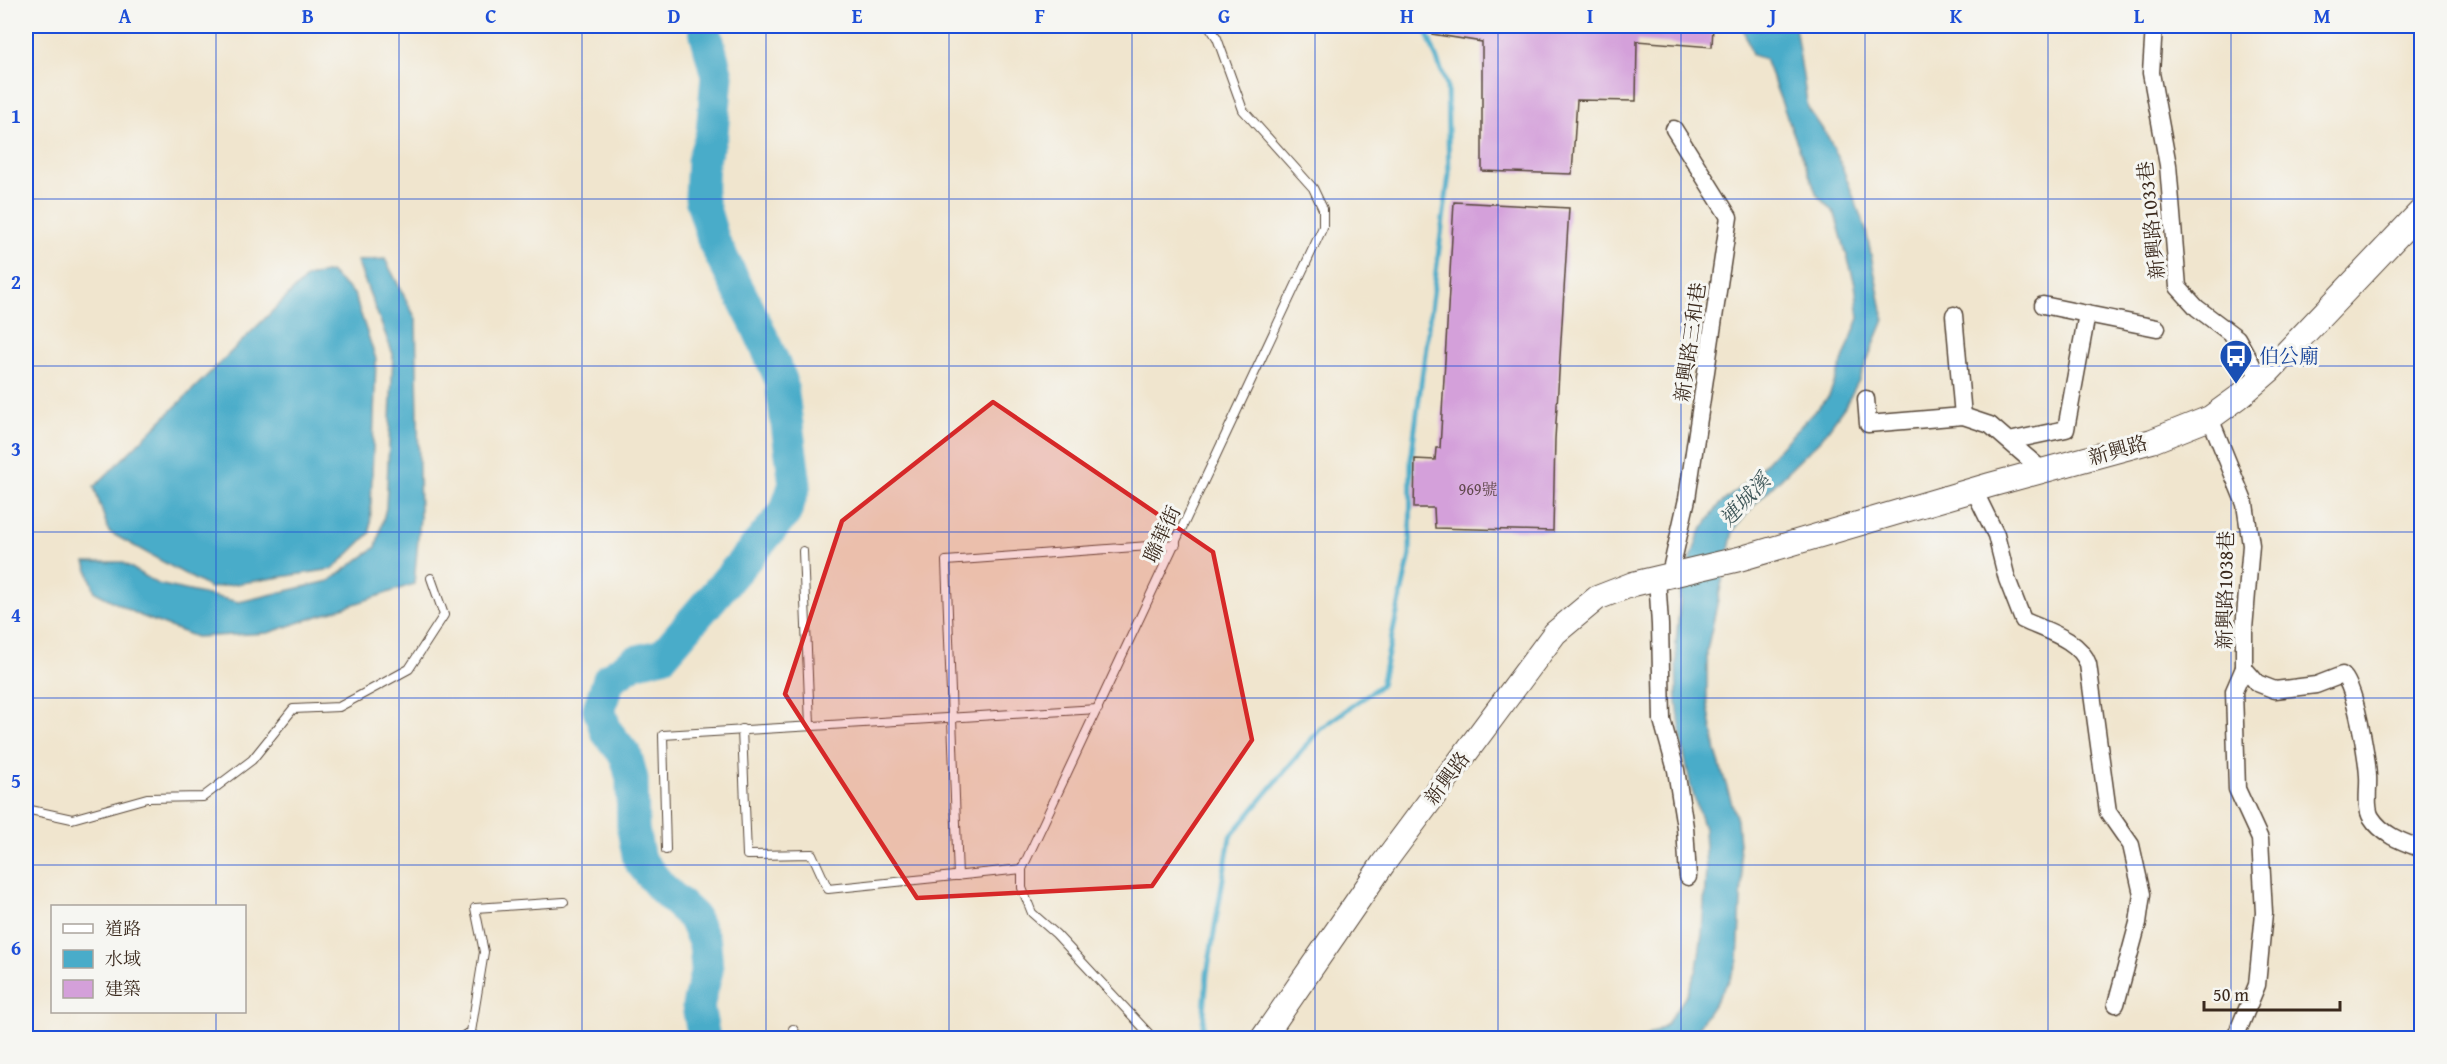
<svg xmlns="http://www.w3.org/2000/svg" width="2447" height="1064" font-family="'Gentium Book Plus','Noto Serif TC',serif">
<rect width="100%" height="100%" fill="#f6f6f2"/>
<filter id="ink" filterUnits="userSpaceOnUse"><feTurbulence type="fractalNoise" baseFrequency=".0167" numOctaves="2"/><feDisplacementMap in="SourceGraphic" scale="12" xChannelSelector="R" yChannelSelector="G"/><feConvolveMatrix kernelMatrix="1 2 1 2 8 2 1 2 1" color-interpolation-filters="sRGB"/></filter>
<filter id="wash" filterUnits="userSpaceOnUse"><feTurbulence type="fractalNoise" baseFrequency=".008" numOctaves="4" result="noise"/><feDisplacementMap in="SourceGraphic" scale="24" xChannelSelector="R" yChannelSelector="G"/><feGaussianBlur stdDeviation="1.35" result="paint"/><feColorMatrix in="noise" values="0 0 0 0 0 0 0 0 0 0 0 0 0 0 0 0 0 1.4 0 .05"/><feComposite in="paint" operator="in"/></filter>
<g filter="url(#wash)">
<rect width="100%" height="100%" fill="#f0e5ce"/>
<g fill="#49acc9" stroke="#426b74" stroke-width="1.5">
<polygon points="1742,26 1795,26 1808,108 1828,137 1840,161 1866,230 1884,320 1859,380 1845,406 1822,438 1755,504 1733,531 1707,650 1707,699 1716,752 1737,820 1742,881 1738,960 1729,981 1691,1038 1643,1038 1666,1025 1686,996 1697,969 1702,933 1706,870 1704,829 1691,787 1682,744 1677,702 1676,642 1681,590 1699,534 1719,505 1751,478 1829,396 1859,318 1855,284 1835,214 1817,195 1765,59 1752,55"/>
<polygon points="385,259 416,319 420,517 414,584 268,633 196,637 141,616 95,592 85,562 122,562 158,584 239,602 329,581 376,547 386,508 393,354 357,261"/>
<polygon points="330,272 354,294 376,359 370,533 333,569 210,588 109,532 94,487 307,277"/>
</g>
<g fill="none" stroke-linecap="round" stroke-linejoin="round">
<polyline stroke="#49acc9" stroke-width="5" points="1202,1038 1207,974 1230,837 1320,729 1381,685 1410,555 1411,458 1449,175 1447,85 1424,26"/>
<polyline stroke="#49acc9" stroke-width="33" points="704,26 717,76 712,133 703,161 701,198 714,242 757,326 781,380 795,484 785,513 663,655 634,662 609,679 599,709 606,731 626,756 632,779 633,829 639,860 661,887 693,917 705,944 707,970 698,1006 704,1038"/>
</g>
<g id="blocks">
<g fill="#d4a0da">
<polygon points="1433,26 1713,26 1712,47 1637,41 1636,101 1577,100 1572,174 1482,171 1482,42 1432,34"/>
<polygon points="1454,202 1569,208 1555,439 1553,531 1435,528 1434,508 1414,508 1415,459 1435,460 1436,448 1440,448"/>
</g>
</g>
</g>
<g filter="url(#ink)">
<use href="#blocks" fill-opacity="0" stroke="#564638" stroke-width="1.5"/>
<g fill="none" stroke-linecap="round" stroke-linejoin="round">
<g stroke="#564638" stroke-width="10">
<g id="lane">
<polyline points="803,551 810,725"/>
<polyline points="742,729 747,855 812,854 828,889 1022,869"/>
<polyline points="26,809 72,819 147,798 203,797 252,760 293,709 339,707 409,669 444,615 431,578"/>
<polyline points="666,850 663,735 1098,709"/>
<polyline points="958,876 946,561 1176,544"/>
<polyline points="793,1029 799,1038"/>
<polyline points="470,1038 484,952 475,908 564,902"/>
<polyline points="1153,1038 1056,934 1032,913 1022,888 1022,869 1323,227 1323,209 1313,188 1243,110 1217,38 1209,26"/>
</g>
</g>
<g stroke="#564638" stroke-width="19">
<g id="street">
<polyline points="2154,26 2151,73 2168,165 2178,287 2197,308 2237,338 2260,379"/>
<polyline points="2043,305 2087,314"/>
<polyline points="1954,315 1963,416"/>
<polyline points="1866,399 1868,424 1963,416 1990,425 2043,471"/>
<path d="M2210,418l35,86 6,41 -7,84v39l13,15 18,7 41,-5 26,-10c13,7 25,84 26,101 1,12 -3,31 3,41 11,18 32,25 51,32"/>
<polyline points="2009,441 2066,429 2087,314 2157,328"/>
<path d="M1974,490l22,45 11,44 16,41c23,11 56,19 65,44l20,148 23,33 11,49 -4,29 -22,81"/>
<polyline points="1670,574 1687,499 1729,217 1674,129"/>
<polyline points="1657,577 1660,625 1662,720 1676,770 1685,827 1688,877"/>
<polyline points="468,1038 470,1038"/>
<polyline points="2235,1038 2257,985 2264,913 2260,839 2237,789 2234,691 2244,668"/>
</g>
</g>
<g stroke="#564638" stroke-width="26">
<polyline id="secondary" points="1263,1038 1383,864 1555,633 1597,598 1633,584 1739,559 1990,485 2152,441 2210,418 2239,397 2269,371 2422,210"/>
</g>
<use href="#lane" stroke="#fff" stroke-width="8"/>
<use href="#street" stroke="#fff" stroke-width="16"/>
<use href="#secondary" stroke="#fff" stroke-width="24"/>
</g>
</g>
<path fill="#d62828" fill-opacity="0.2" stroke="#d62828" stroke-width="4.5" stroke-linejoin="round" d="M993,402l220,150 39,188 -100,146 -235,12 -132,-204 57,-173z"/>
<path fill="none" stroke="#1d4ed8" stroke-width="1.5" stroke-opacity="0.55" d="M216,26v880M399,26v1012M582,26v1012M766,26v1012M949,26v1012M1132,26v1012M1315,26v1012M1498,26v1012M1681,26v1012M1865,26v1012M2048,26v1012M2231,26v1012M26,199h2396M26,366h2396M26,532h2396M26,698h2396M26,865h2396M216,1012v26"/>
<defs>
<g id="bus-pin" transform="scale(1.725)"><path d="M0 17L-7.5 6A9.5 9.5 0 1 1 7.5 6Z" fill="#1a4fb4" stroke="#f6f6f2"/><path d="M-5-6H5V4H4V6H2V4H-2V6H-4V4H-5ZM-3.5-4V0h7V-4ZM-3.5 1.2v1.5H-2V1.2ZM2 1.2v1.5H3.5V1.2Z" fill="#fff"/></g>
</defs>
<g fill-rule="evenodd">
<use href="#bus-pin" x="2236" y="356"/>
</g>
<g text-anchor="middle" stroke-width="6" stroke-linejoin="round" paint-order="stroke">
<g font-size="16" fill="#61484d">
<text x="1478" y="495">969號</text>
</g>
<g font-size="20" fill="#3b2a1e" stroke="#f6f6f2">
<text transform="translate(2151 220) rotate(-96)" y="7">新興路1033巷</text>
<text transform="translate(1690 342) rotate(-82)" y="7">新興路三和巷</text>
<text transform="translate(2118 450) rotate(-16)" y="7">新興路</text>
<text transform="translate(1162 534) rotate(-65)" y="7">聯華街</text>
<text transform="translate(2225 590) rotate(-89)" y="7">新興路1038巷</text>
<text transform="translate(1447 778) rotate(-53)" y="7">新興路</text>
</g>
<g font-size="20" fill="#164399" stroke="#f6f6f2" text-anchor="start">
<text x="2259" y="363">伯公廟</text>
</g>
<g font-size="21" font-style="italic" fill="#40585a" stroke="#f6f6f2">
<text transform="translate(1745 500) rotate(-47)" y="7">連城溪</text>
</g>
</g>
<rect width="2447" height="1064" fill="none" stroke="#f6f6f2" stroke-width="66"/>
<rect x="51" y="905" width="195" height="108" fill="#f6f6f2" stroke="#aba49d" stroke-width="1.5"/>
<rect x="63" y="924" width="30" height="9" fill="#ffffff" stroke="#aba49d" stroke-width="1.5"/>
<text x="105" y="935" font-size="18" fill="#3b2a1e">道路</text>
<rect x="63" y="950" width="30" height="18" fill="#49acc9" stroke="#aba49d" stroke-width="1.5"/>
<text x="105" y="965" font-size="18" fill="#3b2a1e">水域</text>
<rect x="63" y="980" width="30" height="18" fill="#d4a0da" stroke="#aba49d" stroke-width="1.5"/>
<text x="105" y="995" font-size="18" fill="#3b2a1e">建築</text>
<path d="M2204 1001v9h136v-9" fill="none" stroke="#3b2a1e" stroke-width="3"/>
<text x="2213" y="1001" font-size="18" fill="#3b2a1e" stroke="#f6f6f2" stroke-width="4.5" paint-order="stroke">50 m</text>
<rect x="33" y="33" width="2381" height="998" fill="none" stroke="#1d4ed8" stroke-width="2"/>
<g font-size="20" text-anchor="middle" font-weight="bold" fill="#1d4ed8">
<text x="125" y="23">A</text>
<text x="308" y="23">B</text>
<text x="491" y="23">C</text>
<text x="674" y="23">D</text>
<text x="857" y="23">E</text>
<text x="1040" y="23">F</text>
<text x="1224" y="23">G</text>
<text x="1407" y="23">H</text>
<text x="1590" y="23">I</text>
<text x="1773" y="23">J</text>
<text x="1956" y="23">K</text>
<text x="2139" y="23">L</text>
<text x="2322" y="23">M</text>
<text x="16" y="123">1</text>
<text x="16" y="289">2</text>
<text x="16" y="456">3</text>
<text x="16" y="622">4</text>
<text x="16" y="788">5</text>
<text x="16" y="955">6</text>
</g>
</svg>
